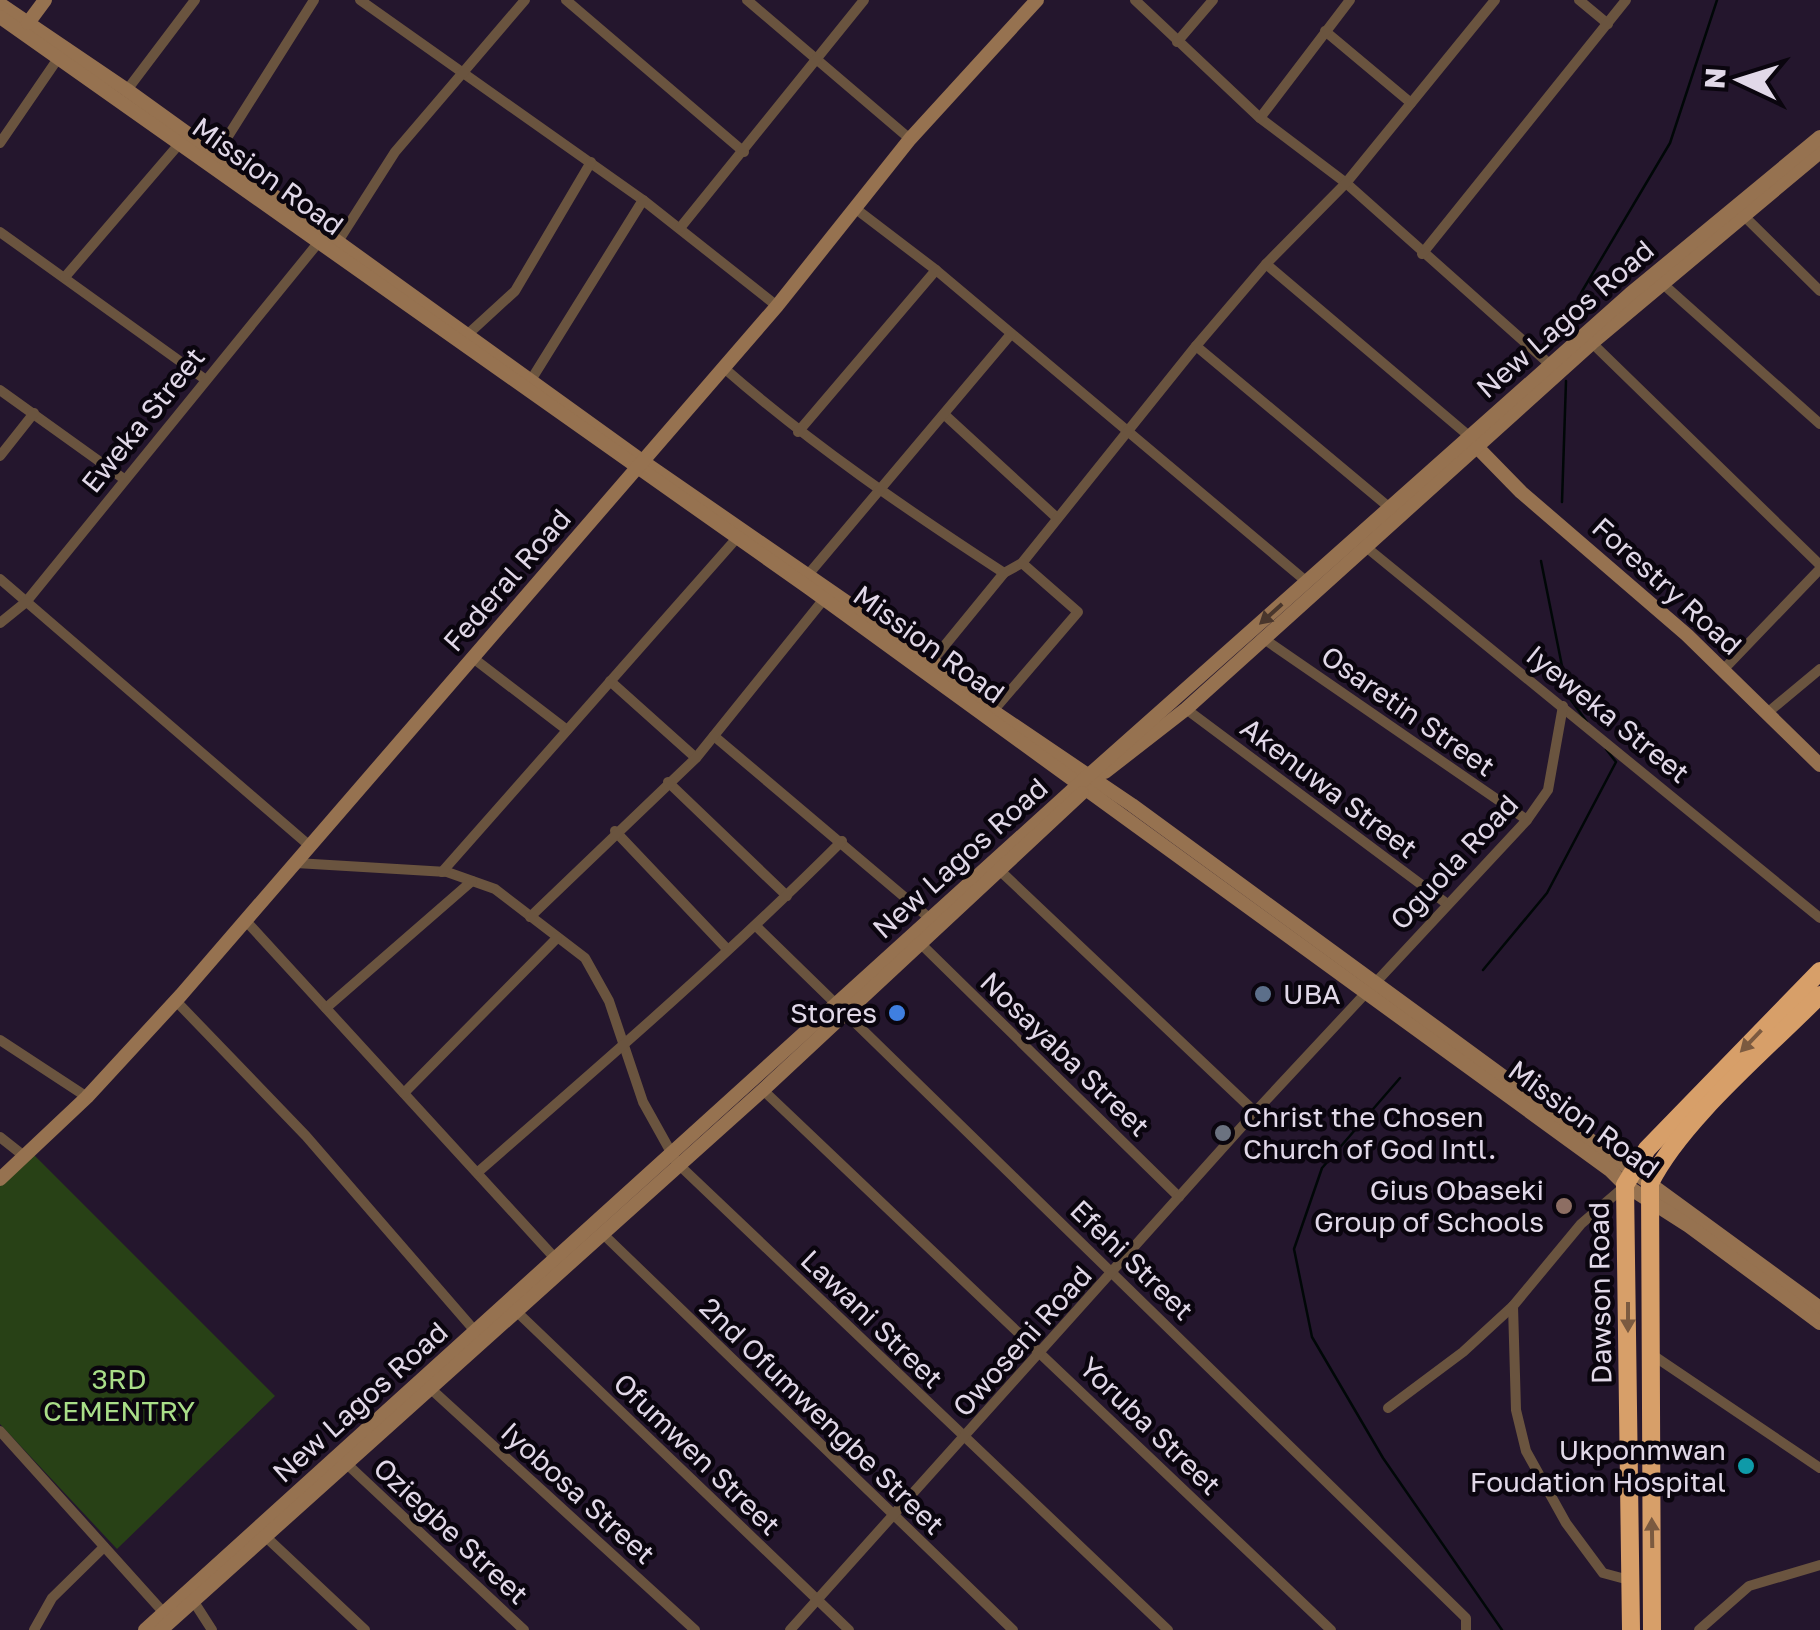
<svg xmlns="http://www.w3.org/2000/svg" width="1820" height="1630" font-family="'Golos Text',sans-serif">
<rect width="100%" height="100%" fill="#24162d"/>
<polygon fill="#284116" points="32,1153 275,1396 117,1549 0,1424 0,1184"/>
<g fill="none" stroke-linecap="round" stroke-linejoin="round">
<g stroke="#000707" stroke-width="2.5">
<polyline points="1581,293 1670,143 1717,0"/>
<polyline points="1562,502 1566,381"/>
<polyline points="1541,561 1568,696 1587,722"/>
<polyline points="1483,970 1547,893 1616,762 1606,749"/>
<polyline points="1400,1078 1322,1168 1294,1249 1312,1337 1383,1458 1502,1630"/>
</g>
<g stroke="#6a543f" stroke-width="10">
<polyline points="360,0 643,200 777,306"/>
<polyline points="566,0 744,152"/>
<polyline points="747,0 910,139"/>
<polyline points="1135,0 1260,118 1346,183 1555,369"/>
<polyline points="1579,0 1608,24"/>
<polyline points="1325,31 1411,103"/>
<polyline points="1177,42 1213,0"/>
<polyline points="127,90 195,0"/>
<polyline points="1260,118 1350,0"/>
<polyline points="0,143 59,57"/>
<polyline points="213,160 314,0"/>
<polyline points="856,209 936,270 1307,582"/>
<polyline points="1743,215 1820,291"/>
<polyline points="680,228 864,0"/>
<polyline points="0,232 206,380"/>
<polyline points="337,243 395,152 525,0"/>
<polyline points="1422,254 1626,0"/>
<polyline points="1266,264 1469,436"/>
<polyline points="65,277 180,143"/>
<polyline points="1663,284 1820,424"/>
<polyline points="467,335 515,291 591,162"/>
<polyline points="1592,343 1820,565"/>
<polyline points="1196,346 1390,508"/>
<path d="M724,368c88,77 182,141 280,205"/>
<polyline points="531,380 643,200"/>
<polyline points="0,390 124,479"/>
<polyline points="946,416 1056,517"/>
<polyline points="798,432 936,270"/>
<polyline points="0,456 34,413"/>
<polyline points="1366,547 1820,918"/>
<polyline points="807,576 1011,334"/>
<polyline points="0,579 311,847"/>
<polyline points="0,623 26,602 318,243"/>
<polyline points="1264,639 1527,820"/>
<polyline points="473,658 567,730"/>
<polyline points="932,661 1004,573 1022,563 1196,346 1266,264 1346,183 1495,0"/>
<polyline points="1723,670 1820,569"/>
<polyline points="610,681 696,758"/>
<polyline points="1186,709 1446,903"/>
<polyline points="993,711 1078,612 1022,563"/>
<polyline points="1766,714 1820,669"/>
<polyline points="714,736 934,922"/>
<polyline points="668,782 787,896"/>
<polyline points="615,831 726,948"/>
<polyline points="296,863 447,872 495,889 585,958 609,1001 643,1102 677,1163 1168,1630"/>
<polyline points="994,865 1255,1112"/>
<polyline points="442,872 736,539"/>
<polyline points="530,917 696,758 824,599"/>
<polyline points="246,921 553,1256"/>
<polyline points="757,927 1466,1618 1466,1630"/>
<polyline points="919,942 1179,1197"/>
<polyline points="176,1001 306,1136 475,1331"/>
<polyline points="326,1008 472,881"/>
<polyline points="0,1040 87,1097"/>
<polyline points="763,1090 1331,1630"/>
<polyline points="404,1093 557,938"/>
<polyline points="0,1137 24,1156"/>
<path d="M478,1172c124,-108 248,-215 364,-331"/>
<polyline points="1625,1186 1581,1224 1513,1306 1516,1410 1526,1451 1566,1523 1603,1573 1629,1580"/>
<polyline points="602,1233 1013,1630"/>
<polyline points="515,1310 849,1630"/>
<polyline points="1651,1354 1820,1468"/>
<polyline points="431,1389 695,1630"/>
<polyline points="1388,1408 1463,1352 1513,1306"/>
<polyline points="0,1431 164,1613"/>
<polyline points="348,1465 524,1630"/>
<polyline points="266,1537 365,1630"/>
<polyline points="194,1602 212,1630"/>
<polyline points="34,1630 52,1598 104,1547"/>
<polyline points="790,1630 1255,1112 1527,820 1548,790 1563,706"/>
<polyline points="1699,1630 1749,1586 1820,1565"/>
</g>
<g stroke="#967250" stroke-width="14">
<polyline points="0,4 127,90 642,461 932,661 993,711 1132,805 1820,1308"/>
<polyline points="0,17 809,588 1610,1170 1625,1185 1689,1226 1820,1323"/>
<polyline points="28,23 45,0"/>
<polyline points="1477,447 1521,492 1687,635 1820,765"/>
<polyline points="1105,772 1186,709 1592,343 1820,152"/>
<polyline points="0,1179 87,1097 181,995 777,306 910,139 1037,0"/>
<polyline points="145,1630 1089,775 1630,294 1820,137"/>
<polyline points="161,1630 763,1090 1082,793"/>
</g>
<g stroke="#d79f69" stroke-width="18">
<polyline points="1631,1630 1625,1185 1647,1149 1820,971"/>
<path d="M1652,1630l-2,-447c32,-64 118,-135 170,-188"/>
</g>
</g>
<defs><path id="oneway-solid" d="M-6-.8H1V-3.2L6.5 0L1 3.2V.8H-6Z" transform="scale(2.5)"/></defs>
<use fill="#49362c" href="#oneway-solid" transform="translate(1271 614) rotate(138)"/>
<g fill="#7b5a40">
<use href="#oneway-solid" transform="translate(1751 1041) rotate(134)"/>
<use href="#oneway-solid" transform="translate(1628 1317) rotate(90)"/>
<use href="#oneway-solid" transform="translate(1652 1533) rotate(-91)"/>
</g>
<circle fill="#5c6f8a" stroke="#0a050e" stroke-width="4" cx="1263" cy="994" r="10"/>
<circle fill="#3f7fe0" stroke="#0a050e" stroke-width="4" cx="897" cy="1013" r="10"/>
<circle fill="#6b7280" stroke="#0a050e" stroke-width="4" cx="1223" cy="1133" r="10"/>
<circle fill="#8d6e63" stroke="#0a050e" stroke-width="4" cx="1564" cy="1206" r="10"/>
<circle fill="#0f9aa8" stroke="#0a050e" stroke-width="4" cx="1746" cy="1466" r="10"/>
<g text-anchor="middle" stroke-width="9" stroke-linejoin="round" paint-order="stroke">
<g font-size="28" fill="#e1d8e8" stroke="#0a050e">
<text transform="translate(268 176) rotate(36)" y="10">Mission Road</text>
<text transform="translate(1565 319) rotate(-41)" y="10">New Lagos Road</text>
<text transform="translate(143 420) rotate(-51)" y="10">Eweka Street</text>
<text transform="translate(507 580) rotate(-49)" y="10">Federal Road</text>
<text transform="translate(1667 586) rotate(42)" y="10">Forestry Road</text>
<text transform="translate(929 644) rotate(36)" y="10">Mission Road</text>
<text transform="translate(1408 711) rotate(35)" y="10">Osaretin Street</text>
<text transform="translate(1608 714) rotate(39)" y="10">Iyeweka Street</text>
<text transform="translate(1329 788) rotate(37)" y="10">Akenuwa Street</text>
<text transform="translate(960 858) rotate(-42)" y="10">New Lagos Road</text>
<text transform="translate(1454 862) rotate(-47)" y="10">Oguola Road</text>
<text transform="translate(1065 1054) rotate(44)" y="10">Nosayaba Street</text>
<text transform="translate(1584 1119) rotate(36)" y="10">Mission Road</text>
<text transform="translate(1132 1260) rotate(44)" y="10">Efehi Street</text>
<text transform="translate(1600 1293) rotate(-91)" y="10">Dawson Road</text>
<text transform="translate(872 1319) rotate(44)" y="10">Lawani Street</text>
<text transform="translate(1022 1341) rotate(-48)" y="10">Owoseni Road</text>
<text transform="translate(360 1402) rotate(-42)" y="10">New Lagos Road</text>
<text transform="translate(822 1416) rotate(44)" y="10">2nd Ofumwengbe Street</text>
<text transform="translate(1150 1426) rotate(44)" y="10">Yoruba Street</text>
<text transform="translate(697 1454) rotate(44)" y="10">Ofumwen Street</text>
<text transform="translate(578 1493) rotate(42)" y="10">Iyobosa Street</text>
<text transform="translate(451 1531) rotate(43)" y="10">Oziegbe Street</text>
</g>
<g font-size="28" fill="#e1d8e8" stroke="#0a050e" text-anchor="end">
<text x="1283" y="1004" text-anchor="start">UBA</text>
<text x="877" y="1023">Stores</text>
<text x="1243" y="1127" text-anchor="start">Christ the Chosen<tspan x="1243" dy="32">Church of God Intl.</tspan></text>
<text x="1544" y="1200">Gius Obaseki<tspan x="1544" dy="32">Group of Schools</tspan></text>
<text x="1726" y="1460">Ukponmwan<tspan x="1726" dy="32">Foudation Hospital</tspan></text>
</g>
<g font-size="28" fill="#a9de88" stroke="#0a050e">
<text x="119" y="1389">3RD<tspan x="119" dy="32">CEMENTRY</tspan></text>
</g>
</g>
<g transform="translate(1740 80) rotate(274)" stroke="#0a050e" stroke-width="8" paint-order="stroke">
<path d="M0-8L18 38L0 25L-18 38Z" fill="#e1d8e8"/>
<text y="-15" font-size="28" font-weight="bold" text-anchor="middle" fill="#e1d8e8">N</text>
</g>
</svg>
